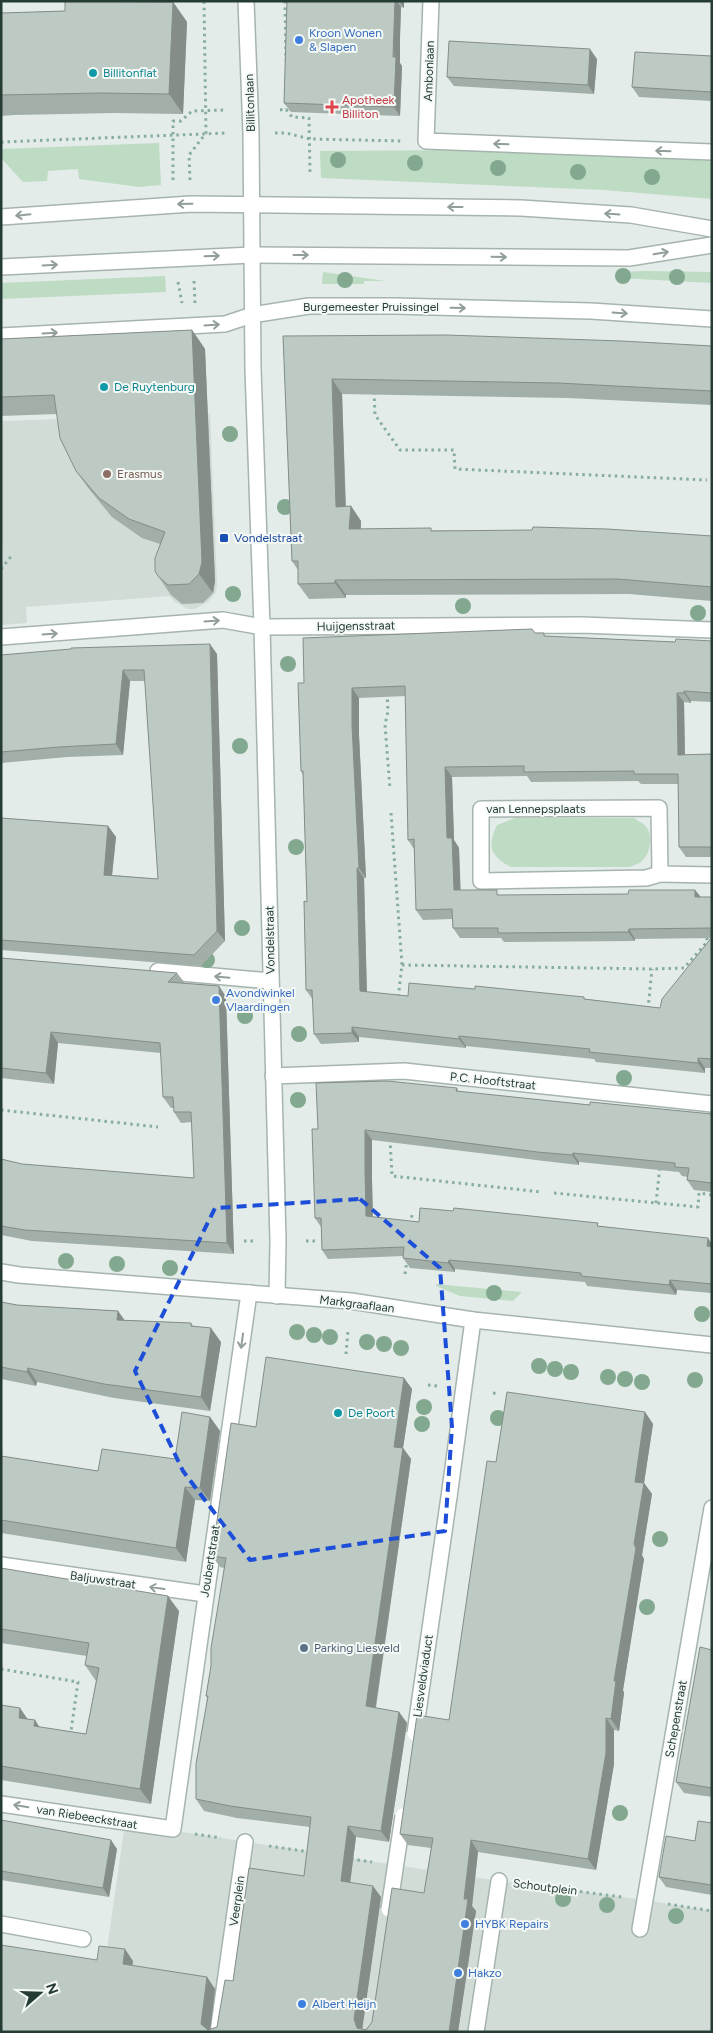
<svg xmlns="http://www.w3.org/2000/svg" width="713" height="2033" font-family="Figtree,sans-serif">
<rect width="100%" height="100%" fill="#e3ece8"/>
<g fill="#d2dcd7">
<polygon points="210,414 217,583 216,592 208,602 195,609 188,609 175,602 170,596 26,607 27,623 1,625 1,557 3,557 1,527 1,421"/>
<polygon points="125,1823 499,1881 645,1900 712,1911 712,2032 95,2032"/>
</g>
<g fill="#bedbc4">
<polygon points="159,143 161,185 139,187 79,179 78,169 48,171 47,181 23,182 1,158 1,149"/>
<polygon points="471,150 592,153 712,161 712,199 604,190 321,178 320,151"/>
<polygon points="644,271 712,272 712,283 619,278 619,272"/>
<polygon points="323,272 385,281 364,281 364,284 322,284"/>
<polygon points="165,276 166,292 1,299 1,283"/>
<path d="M515,818h119c4,3 10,5 13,10 6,9 3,27 -6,34 -2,2 -8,3 -11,5h-119c-21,-11 -24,-21 -14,-42z"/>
<polygon points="436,1284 522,1292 513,1301 460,1296 436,1286"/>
</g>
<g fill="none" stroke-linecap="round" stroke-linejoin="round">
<g stroke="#a6b4ae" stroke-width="18">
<g id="minor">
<polyline points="246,1 251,133 253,369 262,627 278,1241 277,1296"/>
<polyline points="431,1 426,141 712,152"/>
<polyline points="1,217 191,204 521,208 631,215 712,229"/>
<polyline points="1,267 252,255 629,258 712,245"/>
<polyline points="1,336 225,324 252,315 309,306 395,306 591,311 712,319"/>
<polyline points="1,637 223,620 262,627 582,625 712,630"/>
<polygon points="659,808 660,874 646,878 481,881 481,809"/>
<polyline points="660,874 712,875"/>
<polyline points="158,971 271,981"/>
<polyline points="273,1076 404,1071 712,1104"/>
<polyline points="1,1272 19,1275 351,1301 473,1320 712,1345"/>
<polyline points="449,1497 473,1320"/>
<polyline points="1,1565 205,1594"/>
<polyline points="1,1804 173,1829 249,1293"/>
<polyline points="1,1924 83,1939"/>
<polyline points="640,1929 712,1508"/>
<polyline points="218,2032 245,1842"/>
<polyline points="476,2032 499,1881"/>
</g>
</g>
<g stroke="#86ad9f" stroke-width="3" stroke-dasharray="2.5 4" stroke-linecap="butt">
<polyline points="285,1 286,61"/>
<polyline points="286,102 286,109"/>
<polyline points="280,110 286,109 292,117 309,118 310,174"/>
<polyline points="275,133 286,133 310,139 403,141"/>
<polyline points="1,142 227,133"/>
<polyline points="173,180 173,121 181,121 192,111 225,110"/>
<polyline points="190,180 189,155 206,133 204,1"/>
<polyline points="194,281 195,303"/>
<polyline points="178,282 182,303"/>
<polyline points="374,392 375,415 400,450 454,450 455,469 707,480"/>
<polyline points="1,569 13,554"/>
<polyline points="387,693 388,711 385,725 390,789"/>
<polyline points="391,813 402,965 398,999"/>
<polyline points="402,965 652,969 684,968 707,942 707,935"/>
<polyline points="648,1009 652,969"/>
<polyline points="1,1110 158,1127"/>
<polyline points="390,1139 392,1176 542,1192"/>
<polyline points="554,1193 698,1207 699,1193 712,1195"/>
<polyline points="656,1203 660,1166"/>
<polyline points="411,1224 412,1214"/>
<polyline points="244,1241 253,1241"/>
<polyline points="306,1241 315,1241"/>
<polyline points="405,1274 407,1260"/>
<polyline points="346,1354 348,1331"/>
<polyline points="428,1385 437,1386"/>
<polyline points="493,1393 498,1394"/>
<polyline points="1,1669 78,1682 71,1731 73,1736"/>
<polyline points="195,1834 221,1838"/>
<polyline points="269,1846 310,1852"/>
<polyline points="351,1859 372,1862"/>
<polyline points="522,1884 622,1897"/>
<polyline points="668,1904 712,1911"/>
</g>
<use href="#minor" stroke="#fff" stroke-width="15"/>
<g stroke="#a6b4ae" stroke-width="18" stroke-linecap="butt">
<g id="minor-bridge">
<polyline points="415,1733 449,1497"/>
<polyline points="389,1909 403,1816"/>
</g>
</g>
<use href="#minor-bridge" stroke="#fff" stroke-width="15"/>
</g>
<g fill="#82a88f">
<circle cx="338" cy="160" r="8"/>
<circle cx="415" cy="163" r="8"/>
<circle cx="498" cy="168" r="8"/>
<circle cx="578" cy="172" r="8"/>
<circle cx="652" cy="177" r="8"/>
<circle cx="623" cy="276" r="8"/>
<circle cx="677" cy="277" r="8"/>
<circle cx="345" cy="280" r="8"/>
<circle cx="230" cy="434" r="8"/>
<circle cx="285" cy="507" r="8"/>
<circle cx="233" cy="594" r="8"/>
<circle cx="463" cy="606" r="8"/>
<circle cx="698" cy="613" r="8"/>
<circle cx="288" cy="664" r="8"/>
<circle cx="240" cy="746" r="8"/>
<circle cx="296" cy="847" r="8"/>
<circle cx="242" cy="928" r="8"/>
<circle cx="207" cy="960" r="8"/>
<circle cx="245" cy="1016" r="8"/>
<circle cx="299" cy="1034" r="8"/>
<circle cx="624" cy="1078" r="8"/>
<circle cx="298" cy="1100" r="8"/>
<circle cx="66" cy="1261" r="8"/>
<circle cx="117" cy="1264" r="8"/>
<circle cx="170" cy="1268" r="8"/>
<circle cx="494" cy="1293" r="8"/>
<circle cx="702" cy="1314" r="8"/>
<circle cx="297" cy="1332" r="8"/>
<circle cx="314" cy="1335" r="8"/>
<circle cx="330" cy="1337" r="8"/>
<circle cx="367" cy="1342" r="8"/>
<circle cx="384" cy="1344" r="8"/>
<circle cx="401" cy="1348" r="8"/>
<circle cx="539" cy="1366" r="8"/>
<circle cx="555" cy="1369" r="8"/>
<circle cx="571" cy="1372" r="8"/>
<circle cx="608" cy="1377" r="8"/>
<circle cx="625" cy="1379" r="8"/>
<circle cx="695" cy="1380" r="8"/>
<circle cx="642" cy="1382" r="8"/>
<circle cx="424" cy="1407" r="8"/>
<circle cx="498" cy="1418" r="8"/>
<circle cx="422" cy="1424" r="8"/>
<circle cx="660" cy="1539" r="8"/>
<circle cx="647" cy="1607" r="8"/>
<circle cx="620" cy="1813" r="8"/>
<circle cx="563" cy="1899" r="8"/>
<circle cx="607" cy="1905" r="8"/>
<circle cx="676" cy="1916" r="8"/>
</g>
<g fill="#a2aea8" fill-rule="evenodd">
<polygon points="287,1 404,1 404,8 401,7 400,37 400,63 402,66 400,116 291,112 284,103"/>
<polygon points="173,2 187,22 183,114 114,113 14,115 1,116 1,10 3,13 65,11"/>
<polygon points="712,56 712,101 639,97 632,87"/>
<polygon points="597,59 594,94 454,86 447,77"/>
<polygon points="192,330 205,349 215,581 213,593 203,603 182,604 171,595 158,576 160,544 142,538 112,517 89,489 76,471 57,414 1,416 1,336 3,339"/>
<polygon points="283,336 712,346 712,405 568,398 342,394 346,506 351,506 361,521 361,529 712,536 712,601 629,594 346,595 346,598 309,599 298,584 298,570 292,561"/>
<path d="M535,633l11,3 129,6 37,-1v61l-21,-1v2l-7,-1 1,53 27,-1v103h-26l-7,-10 -1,-63h-37l-3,-3 -107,1 -4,-6 -75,1 2,63 5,8 1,42 40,5 128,-1 67,-4 6,7h11v171h-7v5l-109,-11 -2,-3 -128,-13v2l-107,-11v5l-38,2 -7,-10 -1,-34 -7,-10 1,-88 -2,-65 -2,-62 -2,-4 3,-88zM406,696l2,144 6,9 2,61 7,10 29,-1 1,9 7,10h41l3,4 131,-1v-2l76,-1 -51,70 -74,-9 -178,-3 -41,-4 -3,-114h2l-7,-143v-37z"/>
<polygon points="217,654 225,941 201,966 1,950 1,818 108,826 116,837 112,875 158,879 145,681 130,681 123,755 67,757 1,763 1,655"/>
<polygon points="1,958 177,973 185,983 219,986 226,997 234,1254 32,1241 1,1235 1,1159 22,1164 194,1178 192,1122 181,1123 174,1112 174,1108 171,1108 163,1097 161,1053 58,1043 54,1084 1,1078"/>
<polygon points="457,1088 459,1092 590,1105 712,1114 712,1192 694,1190 687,1180 688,1177 682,1176 679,1172 579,1162 579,1165 544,1161 372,1140 372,1180 373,1217 419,1222 600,1226 712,1244 712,1293 677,1290 676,1295 587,1286 585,1282 521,1276 455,1269 455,1272 410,1268 403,1258 403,1256 328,1259 322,1250 321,1227 315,1218 318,1129"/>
<polygon points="1,1302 17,1305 118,1311 124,1320 191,1323 193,1326 221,1342 210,1411 114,1398 37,1382 36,1386 1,1379"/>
<polygon points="404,1378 412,1389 403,1448 411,1459 376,1708 399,1712 407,1723 389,1842 356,1837 350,1882 381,1897 362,2029 366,2030 372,2022 424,1893 431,1848 408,1845 400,1834 449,1720 496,1462 645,1412 653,1424 644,1483 652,1494 642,1555 644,1559 623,1690 624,1693 619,1731 614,1730 614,1764 596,1870 478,1852 472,1906 476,1911 458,2032 1,2032 97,1960 133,1961 132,1966 207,1977 215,1989 210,2029 217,2027 233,1981 304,1876 310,1827 237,1818 204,1811 196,1799 207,1698 206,1696 211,1666 224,1568 220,1567 212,1556 256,1427"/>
<polygon points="210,1417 220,1431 210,1501 195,1500 186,1562 1,1533 1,1456 98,1471 175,1459"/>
<polygon points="1,1568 179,1611 151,1804 1,1780 1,1705 28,1719 35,1720 39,1727 86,1734 96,1681 85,1665 87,1656 1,1643"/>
<polygon points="712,1650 712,1797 684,1793 676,1782"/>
<polygon points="1,1820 117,1849 109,1897 1,1880"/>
<polygon points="712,1823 712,1895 666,1887 659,1877"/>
</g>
<g fill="#848d88">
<polygon points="395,1 397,1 401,7 400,37 400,63 402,66 400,116 394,107 394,28"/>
<polygon points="399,1 404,1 404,8"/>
<polygon points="173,2 187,22 183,114 169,94"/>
<polygon points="590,49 597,59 594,94 588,85"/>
<polygon points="192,330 205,349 215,581 213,593 199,574"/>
<polygon points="332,379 342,394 346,522 336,507"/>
<polygon points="351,506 361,521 360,544 349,529"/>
<polygon points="335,580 346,595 346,598 335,583"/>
<polygon points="210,644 217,654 225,941 217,931"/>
<polygon points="123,670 130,681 123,755 116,744"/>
<polygon points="352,688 359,698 359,735 366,878 359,868 352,725"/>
<polygon points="684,691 691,701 691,703 684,693"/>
<polygon points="677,693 684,702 685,765 678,755"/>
<polygon points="445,767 452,777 454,840 459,848 461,900 454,890 447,838"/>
<polygon points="108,826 116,837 111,885 104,875"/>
<polygon points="357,868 364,878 367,1001 360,991"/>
<polygon points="695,890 702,899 695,897"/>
<polygon points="629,929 635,939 635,941 628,932"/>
<polygon points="219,986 226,997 234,1254 227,1243"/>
<polygon points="352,1027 359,1037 359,1042 352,1033"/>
<polygon points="51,1032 58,1043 54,1084 46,1073"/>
<polygon points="459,1036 466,1046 466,1048 459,1039"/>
<polygon points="698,1058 705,1068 705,1073 698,1063"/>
<polygon points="365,1130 372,1140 372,1180 373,1226 366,1216 365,1170"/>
<polygon points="573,1153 579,1162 579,1165 572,1155"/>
<polygon points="708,1238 712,1244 712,1253 707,1246"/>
<polygon points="449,1260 455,1269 455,1272 448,1263"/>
<polygon points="670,1280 677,1290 676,1295 669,1285"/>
<polygon points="118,1311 128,1325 117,1320"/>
<polygon points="211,1328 221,1342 210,1411 201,1397"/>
<polygon points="28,1368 37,1382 36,1386 27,1372"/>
<polygon points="404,1378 412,1389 403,1448 411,1459 374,1718 366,1706 394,1447"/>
<polygon points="645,1412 653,1424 644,1483 652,1494 642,1555 644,1559 623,1690 624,1693 619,1731 611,1719 614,1681 634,1544 635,1482"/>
<polygon points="210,1417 220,1431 210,1501 200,1488"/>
<polygon points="185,1487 195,1500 186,1562 176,1548"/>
<polygon points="168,1596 179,1611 151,1804 140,1789"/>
<polygon points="20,1708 31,1724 19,1718"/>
<polygon points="399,1712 407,1723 389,1842 381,1831"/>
<polygon points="606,1718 614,1730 614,1764 596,1870 588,1859"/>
<polygon points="35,1720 45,1736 34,1726"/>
<polygon points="348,1826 356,1837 349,1892 341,1881"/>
<polygon points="111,1840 117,1849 109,1897 103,1888"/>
<polygon points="471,1840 478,1852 472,1906 476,1911 458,2032 449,2032"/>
<polygon points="373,1886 381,1897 362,2031 357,2028 354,2019"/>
<polygon points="125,1949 133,1961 131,1975 123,1964"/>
<polygon points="207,1977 215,1989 210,2032 201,2024"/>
</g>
<g fill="#bccac3" stroke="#848d88">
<polygon points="65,1 173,2 169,94 100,93 1,95 1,13 65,11"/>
<polygon points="287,1 395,1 394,28 393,57 396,57 394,107 284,103"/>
<polygon points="449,41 590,49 588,85 447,77"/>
<polygon points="635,52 712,56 712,92 632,87"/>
<polygon points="192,330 202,562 199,574 189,584 168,585 158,576 155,571 155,558 165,532 129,519 99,498 76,471 60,438 54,395 1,397 1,339"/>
<polygon points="446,335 622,341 712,346 712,391 558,383 332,379 336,507 351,506 349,529 431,528 431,531 532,530 533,527 607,529 712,536 712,587 618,579 335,580 335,583 298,584 298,561 292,561 283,336"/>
<polygon points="532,629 535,633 544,633 544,636 675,642 676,639 712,641 712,693 684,691 684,693 677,693 678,755 712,754 712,847 679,847 678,774 634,774 634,771 524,772 524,766 445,767 447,838 452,838 454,890 497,890 497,895 628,894 629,890 695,890 695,897 712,897 712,928 629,929 628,932 498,933 498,928 453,928 452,909 416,910 414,839 408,840 405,686 352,688 352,725 359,868 357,868 360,991 408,996 409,983 475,989 475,986 584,997 584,999 660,1008 662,999 712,937 712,1059 698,1058 698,1063 589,1052 590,1049 459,1036 459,1039 352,1027 352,1033 314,1034 312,990 306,990 304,901 307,902 305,837 303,771 301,771 298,683 304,683 303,638"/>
<polygon points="210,644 217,931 194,955 1,940 1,818 108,826 104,875 158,879 144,670 123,670 116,744 59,747 1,752 1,655 71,649 71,648"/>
<polygon points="1,958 177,973 168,982 219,986 227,1243 25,1230 1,1226 1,1159 22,1164 194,1178 191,1112 174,1112 173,1097 163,1097 160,1043 51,1032 46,1073 1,1068"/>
<polygon points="387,1081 457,1088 456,1091 590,1105 590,1102 712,1114 712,1183 687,1180 689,1168 675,1167 675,1163 573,1153 572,1155 537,1152 365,1130 365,1170 366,1216 419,1222 420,1208 453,1211 454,1208 598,1223 597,1226 708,1238 707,1246 712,1247 712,1284 670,1280 669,1285 581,1276 581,1273 514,1266 449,1260 448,1263 403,1258 404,1247 322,1250 321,1218 315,1218 312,1129 318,1129 316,1083"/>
<polygon points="1,1302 17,1305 118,1311 117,1320 191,1323 191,1326 211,1328 201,1397 104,1384 28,1368 27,1372 1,1367"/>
<polygon points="266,1357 404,1378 394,1447 403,1448 366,1706 399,1712 381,1831 348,1826 341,1881 373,1886 354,2019 357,2028 366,2030 372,2022 392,1888 424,1893 433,1838 400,1834 417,1715 449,1720 487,1461 496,1462 507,1392 645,1412 635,1482 644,1483 634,1544 636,1548 614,1681 616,1681 611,1719 606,1718 606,1753 588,1859 471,1840 464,1899 468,1899 449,2032 1,2032 1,1945 97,1960 99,1946 125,1949 123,1964 207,1977 201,2024 208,2030 217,2027 225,1980 233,1981 249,1868 304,1876 311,1817 230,1806 196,1799 196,1764 208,1696 206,1696 211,1666 211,1648 226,1558 212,1556 231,1423 256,1427"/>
<polygon points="182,1412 210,1417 200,1488 185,1487 176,1548 1,1520 1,1456 98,1471 102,1449 175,1459"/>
<polygon points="1,1568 168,1596 140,1789 1,1766 1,1705 20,1708 19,1718 35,1720 34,1726 86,1734 99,1668 85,1665 89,1643 1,1629"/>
<polygon points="700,1647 712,1650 712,1788 676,1782"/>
<polygon points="1,1820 111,1840 103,1888 1,1871"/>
<polygon points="698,1821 712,1823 712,1885 659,1877 666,1836 695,1841"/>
</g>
<defs><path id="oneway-shaft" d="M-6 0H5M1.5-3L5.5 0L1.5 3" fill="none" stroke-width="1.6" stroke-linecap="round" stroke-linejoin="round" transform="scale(1.25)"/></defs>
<g stroke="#929e9a">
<use href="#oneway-shaft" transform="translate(501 144) rotate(-178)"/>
<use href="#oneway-shaft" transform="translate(663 151) rotate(-178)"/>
<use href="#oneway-shaft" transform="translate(185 204) rotate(179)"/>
<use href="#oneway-shaft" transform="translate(455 207) rotate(-180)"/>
<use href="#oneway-shaft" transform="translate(612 214) rotate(-176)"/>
<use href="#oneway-shaft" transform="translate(23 215) rotate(174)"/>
<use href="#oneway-shaft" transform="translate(661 253) rotate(-9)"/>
<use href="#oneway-shaft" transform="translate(301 255)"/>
<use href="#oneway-shaft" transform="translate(212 256) rotate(-2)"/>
<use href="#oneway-shaft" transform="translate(499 257) rotate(1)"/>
<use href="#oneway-shaft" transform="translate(50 265) rotate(-3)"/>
<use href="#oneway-shaft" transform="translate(458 308) rotate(1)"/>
<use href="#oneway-shaft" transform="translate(620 313) rotate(4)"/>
<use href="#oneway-shaft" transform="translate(212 325) rotate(-4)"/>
<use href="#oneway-shaft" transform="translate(50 333) rotate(-3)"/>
<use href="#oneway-shaft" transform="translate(212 621) rotate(-4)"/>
<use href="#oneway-shaft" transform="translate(50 634) rotate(-4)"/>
<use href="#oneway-shaft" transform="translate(222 977) rotate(-175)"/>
<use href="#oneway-shaft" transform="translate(242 1341) rotate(98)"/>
<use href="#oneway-shaft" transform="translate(157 1588) rotate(-172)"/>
<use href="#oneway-shaft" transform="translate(21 1806) rotate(-171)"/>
</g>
<path fill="none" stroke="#1d4ed8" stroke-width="4" stroke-dasharray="10 6" stroke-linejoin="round" d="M360,1199l80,69 12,159 -7,104 -195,29 -67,-89 -48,-100 80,-163z"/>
<g fill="#3f7fe0" stroke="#f4f9f6" stroke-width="2">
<circle cx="299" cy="40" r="5"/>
<circle cx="216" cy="1000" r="5"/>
<circle cx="465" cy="1924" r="5"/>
<circle cx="458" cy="1973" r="5"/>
<circle cx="302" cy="2004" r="5"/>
</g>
<g fill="#0f9aa8" stroke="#f4f9f6" stroke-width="2">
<circle cx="93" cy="73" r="5"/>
<circle cx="104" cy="387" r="5"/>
<circle cx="338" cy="1413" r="5"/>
</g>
<path fill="#e0444e" stroke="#f4f9f6" stroke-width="2" d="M329.5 99.5h5v5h5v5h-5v5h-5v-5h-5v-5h5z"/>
<circle fill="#8d6e63" stroke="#f4f9f6" stroke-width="2" cx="107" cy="474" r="5"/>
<rect fill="#1a4fb4" stroke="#f4f9f6" stroke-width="2" x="219" y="533" width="10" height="10" rx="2.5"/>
<circle fill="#5c6f8a" stroke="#f4f9f6" stroke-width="2" cx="304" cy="1648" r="5"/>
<g text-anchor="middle" stroke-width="4" stroke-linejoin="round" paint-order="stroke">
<g font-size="12" fill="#366cbe" stroke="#f4f9f6" text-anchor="start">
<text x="309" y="37">Kroon Wonen<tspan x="309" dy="14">&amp; Slapen</tspan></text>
<text x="226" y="997">Avondwinkel<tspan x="226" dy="14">Vlaardingen</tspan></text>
<text x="475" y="1928">HYBK Repairs</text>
<text x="468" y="1977">Hakzo</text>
<text x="312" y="2008">Albert Heijn</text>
</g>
<g font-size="12" fill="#243c34" stroke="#f4f9f6">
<text transform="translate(429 71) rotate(-88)" y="4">Ambonlaan</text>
<text transform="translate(250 103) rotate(-92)" y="4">Billitonlaan</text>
<text x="371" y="311">Burgemeester Pruissingel</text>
<text transform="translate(356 626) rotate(-1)" y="4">Huijgensstraat</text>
<text x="536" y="813">van Lennepsplaats</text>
<text transform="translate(270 940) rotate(-91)" y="4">Vondelstraat</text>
<text transform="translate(493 1081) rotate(6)" y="4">P.C. Hooftstraat</text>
<text transform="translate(357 1304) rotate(7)" y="4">Markgraaflaan</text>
<text transform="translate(210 1561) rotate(-81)" y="4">Joubertstraat</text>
<text transform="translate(103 1580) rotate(8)" y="4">Baljuwstraat</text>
<text transform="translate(423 1676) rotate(-82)" y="4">Liesveldviaduct</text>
<text transform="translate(676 1719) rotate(-80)" y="4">Schepenstraat</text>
<text transform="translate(87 1817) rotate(9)" y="4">van Riebeeckstraat</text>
<text transform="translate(545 1887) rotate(7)" y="4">Schoutplein</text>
<text transform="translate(237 1901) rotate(-82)" y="4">Veerplein</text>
</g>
<g font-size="12" fill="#0d838f" stroke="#f4f9f6" text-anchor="start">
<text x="103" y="77">Billitonflat</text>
<text x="114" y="391">De Ruytenburg</text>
<text x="348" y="1417">De Poort</text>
</g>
<g font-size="12" fill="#be3a42" stroke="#f4f9f6" text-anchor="start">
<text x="342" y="104">Apotheek<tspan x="342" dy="14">Billiton</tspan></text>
</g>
<g font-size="12" fill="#785e54" stroke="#f4f9f6" text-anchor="start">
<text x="117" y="478">Erasmus</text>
</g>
<g font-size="12" fill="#164399" stroke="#f4f9f6" text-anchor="start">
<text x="234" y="542">Vondelstraat</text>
</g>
<g font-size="12" fill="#4e5e75" stroke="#f4f9f6" text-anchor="start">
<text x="314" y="1652">Parking Liesveld</text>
</g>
</g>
<rect width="713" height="2033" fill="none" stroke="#243c34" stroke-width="5"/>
<g transform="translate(40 1993) rotate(70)" stroke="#f4f9f6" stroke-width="4" paint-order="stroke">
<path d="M0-4L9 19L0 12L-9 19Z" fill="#243c34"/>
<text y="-8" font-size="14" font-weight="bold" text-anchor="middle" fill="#243c34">N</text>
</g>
</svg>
